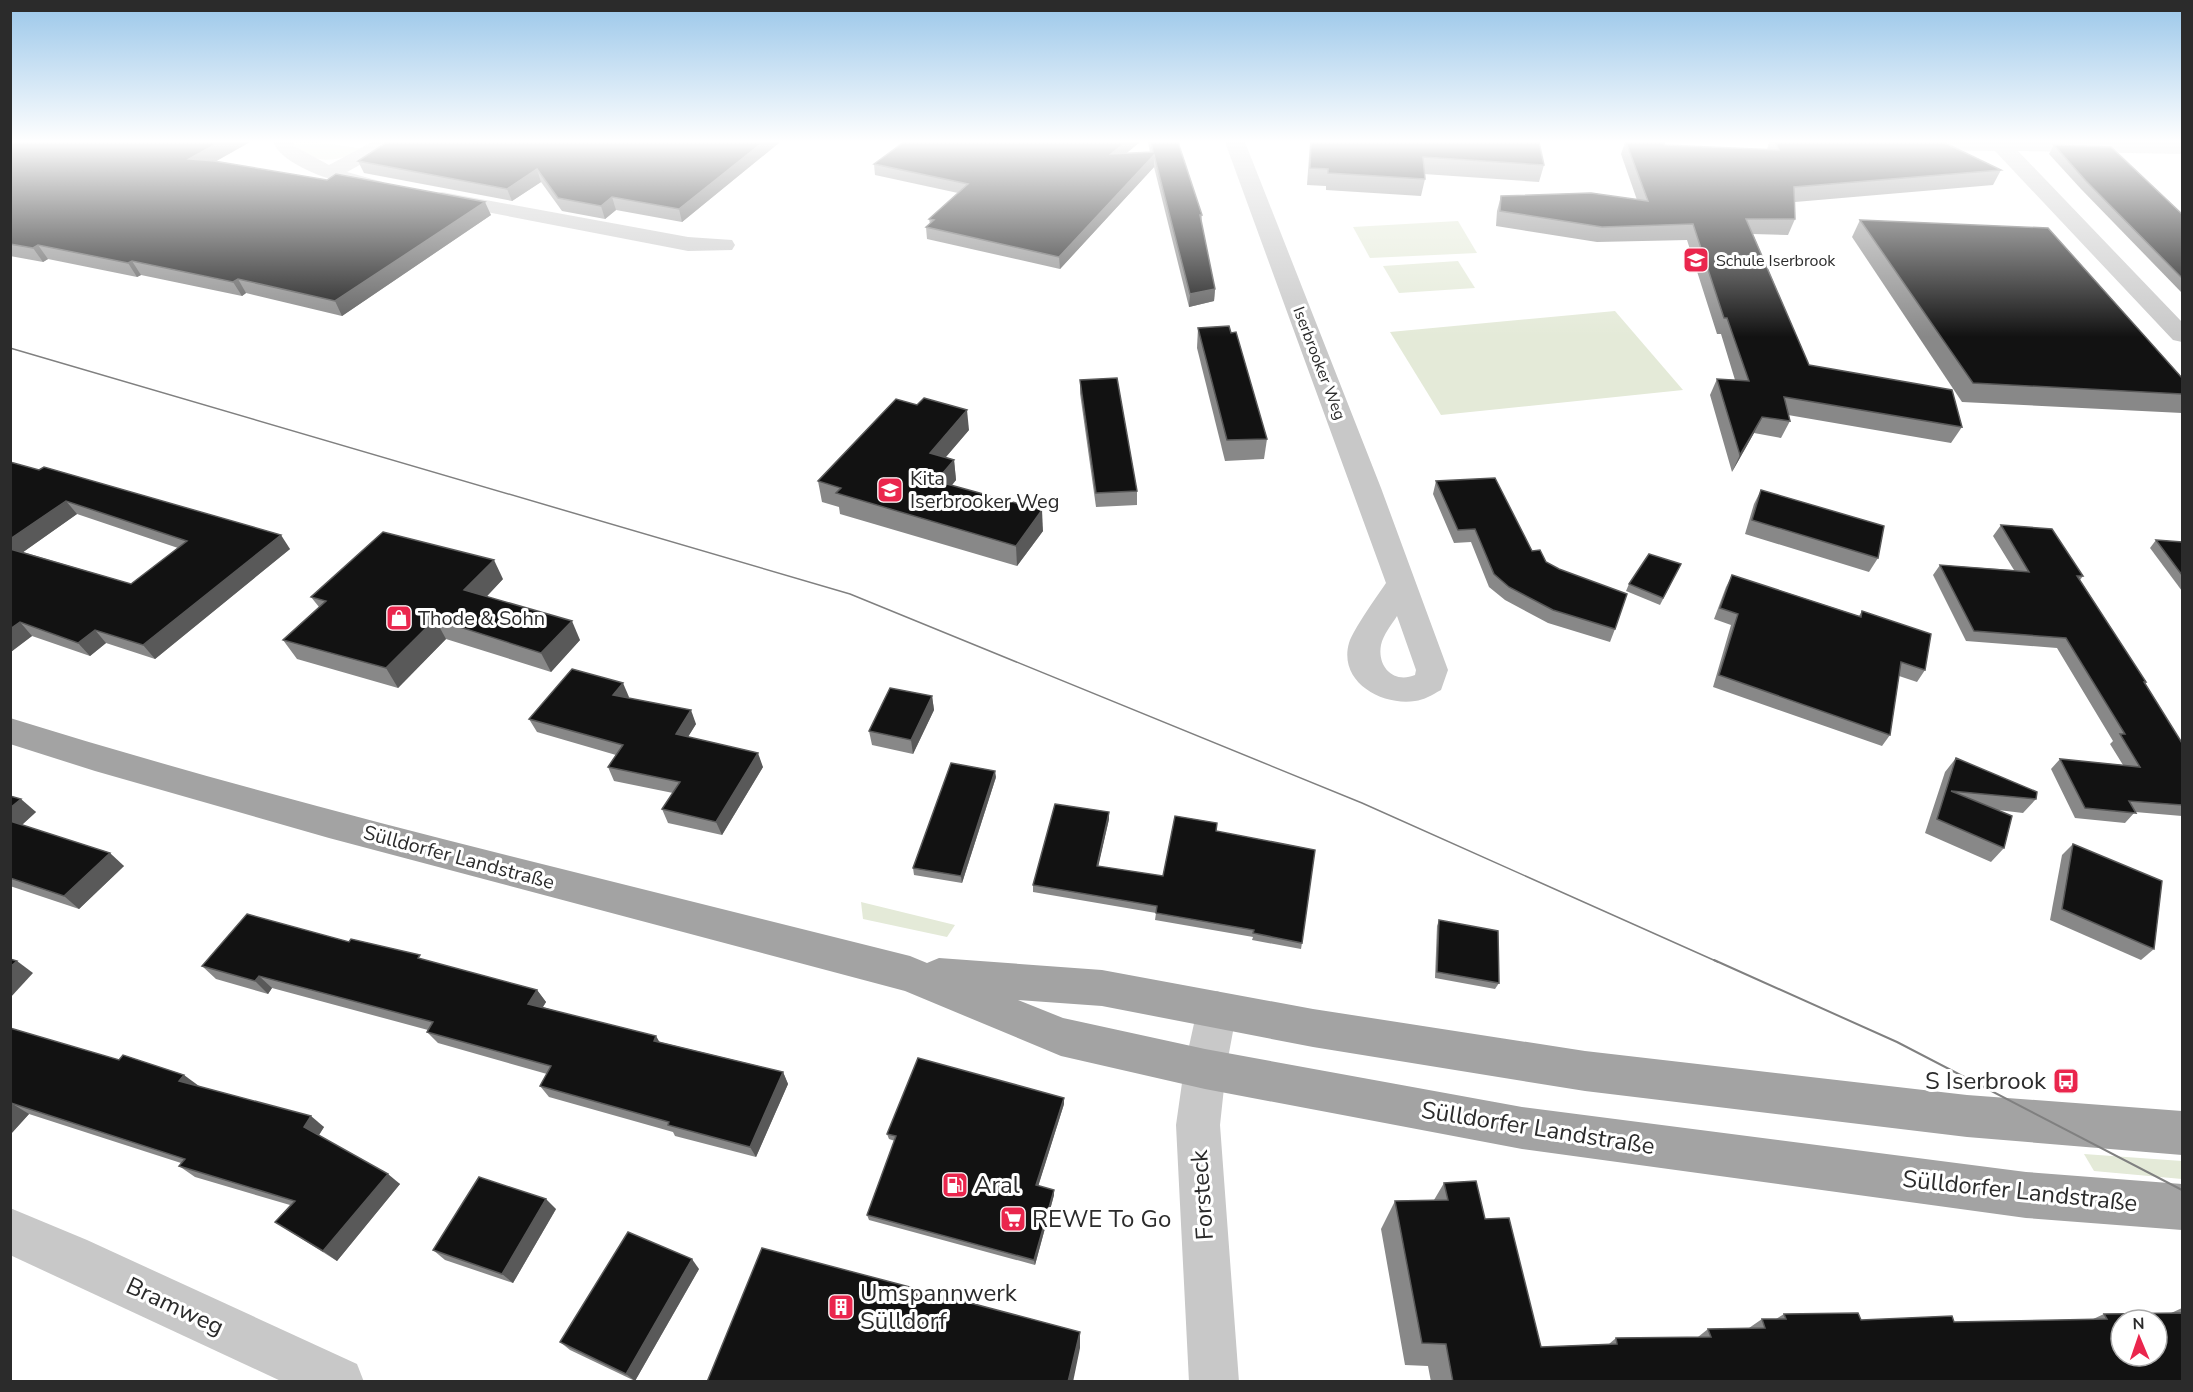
<svg xmlns="http://www.w3.org/2000/svg" width="2193" height="1392" font-family="'Nunito Sans',sans-serif">
<rect width="100%" height="100%" fill="#fff"/>
<g fill="#e4ead8">
<path d="M290,142h29l45,7c-29,13 -48,18 -74,-7z"/>
<polygon points="1458,221 1477,253 1370,258 1353,227"/>
<polygon points="1458,261 1475,288 1399,293 1383,266"/>
<polygon points="1615,311 1683,390 1441,415 1390,332"/>
<polygon points="861,902 955,925 947,937 863,919"/>
<polygon points="2084,1154 2182,1161 2182,1179 2094,1171"/>
</g>
<g fill="none" stroke-linecap="round" stroke-linejoin="round">
<g fill="#c8c8c8" fill-rule="evenodd">
<path d="M273,142h20l1,4 35,19 43,-23h25l-3,4 -47,26 36,10 3,4 -3,4 -7,2c-28,-7 -91,-22 -103,-50z"/>
<path d="M1225,142h20l136,346 67,182 -7,20c-9,5 -17,10 -26,11 -33,5 -77,-19 -66,-58 5,-15 27,-45 37,-60zM1397,616l19,54 -1,5c-22,9 -38,-9 -34,-30 2,-10 11,-21 16,-29z"/>
<polygon points="1815,142 2182,142 2182,154 2018,151 2182,322 2182,342 2173,340 1995,151 1825,148 1818,146"/>
<polygon points="442,192 688,237 732,240 735,245 732,250 688,251 435,202 432,198 435,194"/>
<polygon points="1217,991 1231,997 1237,1010 1226,1069 1220,1125 1239,1382 1189,1382 1176,1125 1184,1069 1197,1010 1203,997"/>
<polygon points="10,1208 87,1240 357,1364 364,1382 283,1382 10,1255"/>
</g>
<path fill="#a3a3a3" fill-rule="evenodd" d="M10,718c296,92 600,162 900,238l17,7 12,-5 163,12 211,39 272,42 382,44 215,16v44l-215,-18 -382,-46 -272,-44 -211,-41 -84,-6 45,18 142,31 317,58 504,65 156,12v46l-156,-12 -504,-69 -317,-60 -144,-33 -156,-65 -576,-153 -234,-67 -85,-27z"/>
<polyline stroke="#808080" stroke-width="1.5" points="10,348 850,594 1362,803 1718,962"/>
<polyline stroke="#808080" stroke-width="2" points="1714,960 1897,1042 2182,1190"/>
</g>
<g fill="#888" fill-rule="evenodd">
<polygon points="10,142 250,142 216,161 491,215 342,316 246,293 242,296 141,275 137,277 48,259 43,262 10,256"/>
<polygon points="387,142 780,142 682,222 616,210 605,219 562,211 541,182 512,201 364,173 358,161"/>
<polygon points="904,142 1140,142 1126,153 1150,152 1148,142 1178,142 1202,215 1201,223 1215,289 1214,301 1189,307 1154,167 1060,269 927,239 926,227 930,224 929,219 958,193 875,175 874,164"/>
<polygon points="1310,142 1539,142 1544,165 1539,182 1424,174 1425,179 1421,196 1326,190 1326,186 1307,185"/>
<polygon points="1625,142 1663,142 1665,145 1767,150 1769,142 1943,142 2001,170 1993,185 1795,202 1795,219 1788,235 1753,234 1809,365 1962,427 1951,443 1788,415 1790,421 1781,438 1754,433 1732,472 1710,395 1717,379 1735,380 1721,334 1717,334 1687,240 1597,242 1496,226 1497,211 1501,196 1637,200 1621,154"/>
<polygon points="2054,145 2182,214 2182,293 2081,189 2049,154"/>
<polygon points="1860,220 2182,378 2182,413 1962,402 1852,237"/>
<polygon points="1198,328 1267,439 1264,459 1225,461 1197,348"/>
<polygon points="1080,380 1137,491 1137,505 1096,507 1080,393"/>
<polygon points="969,430 946,457 954,460 956,480 952,485 1043,531 1017,566 840,514 839,507 822,502 818,481"/>
<path d="M10,462l280,87 -135,110 -49,-16 -16,13 -58,-20 -22,16zM77,514l101,34 -47,36 -108,-32z"/>
<polygon points="1436,481 1546,562 1615,629 1610,642 1548,623 1505,600 1489,587 1471,542 1454,543 1433,494"/>
<polygon points="1761,490 1878,558 1869,572 1745,534 1754,504"/>
<polygon points="2001,525 2083,576 2080,580 2146,682 2145,683 2182,743 2182,816 2135,812 2125,823 2075,818 2051,769 2060,759 2123,765 2110,744 2113,741 2057,648 1966,641 1933,575 1940,565 2014,570 1993,536"/>
<polygon points="2156,540 2182,542 2182,591 2150,548"/>
<polygon points="1681,564 1660,605 1626,591 1629,584"/>
<polygon points="1732,575 1859,616 1862,611 1925,670 1917,682 1899,676 1890,735 1882,746 1713,687 1731,625 1714,619 1726,587"/>
<polygon points="503,579 487,596 580,640 551,672 446,639 398,688 297,659 283,640 319,607 311,597"/>
<polygon points="932,696 934,710 913,754 872,745 869,731"/>
<polygon points="629,697 628,698 696,724 688,737 763,767 722,835 668,823 662,809 673,793 614,781 608,767 616,755 537,732 529,719"/>
<polygon points="1956,758 2036,799 2023,813 1998,810 2004,848 1991,862 1925,833 1945,772"/>
<polygon points="996,777 962,883 914,875 913,868"/>
<polygon points="10,796 36,812 22,825 124,866 79,909 10,886"/>
<polygon points="1109,812 1109,819 1098,866 1163,876 1216,832 1302,943 1301,949 1252,940 1253,937 1155,920 1156,913 1033,892 1033,885"/>
<polygon points="2073,844 2154,949 2141,960 2050,920 2062,855"/>
<polygon points="1439,920 1499,983 1495,989 1435,978 1437,926"/>
<polygon points="349,942 423,960 537,990 546,1002 543,1007 660,1042 783,1072 788,1084 756,1157 675,1136 673,1132 549,1097 540,1086 547,1074 438,1043 427,1032 428,1030 272,988 268,994 216,979 202,966"/>
<polygon points="10,1028 198,1086 324,1127 319,1135 400,1184 337,1261 275,1222 290,1205 195,1177 179,1166 181,1163 29,1114 10,1135"/>
<polygon points="1064,1104 1038,1186 1054,1190 1054,1195 1035,1265 869,1220 867,1215 895,1141 889,1139 887,1134"/>
<polygon points="1444,1183 1485,1219 1541,1347 1609,1344 1616,1338 1698,1337 1708,1329 1749,1328 1762,1319 1776,1319 1784,1314 1861,1320 1954,1322 2091,1320 2104,1314 2169,1314 2182,1308 2182,1382 1431,1382 1428,1366 1405,1365 1381,1229 1395,1201 1434,1200"/>
<polygon points="556,1209 513,1283 445,1260 433,1250"/>
<polygon points="699,1269 635,1381 570,1350 560,1342"/>
</g>
<g fill="#595959">
<polygon points="220,142 250,142 197,172 189,159"/>
<polygon points="763,142 780,142 682,222 679,209"/>
<polygon points="1126,142 1140,142 1111,166 1111,154"/>
<polygon points="1154,155 1154,167 1060,269 1059,257"/>
<polygon points="537,169 541,182 512,201 507,189"/>
<polygon points="612,197 616,210 605,219 601,206"/>
<polygon points="485,202 491,215 342,316 335,301"/>
<polygon points="38,245 48,259 43,262 33,248"/>
<polygon points="132,261 141,275 137,277 128,263"/>
<polygon points="238,279 246,293 242,296 233,282"/>
<polygon points="1215,289 1214,301 1189,307 1190,294"/>
<polygon points="967,410 969,430 932,473 930,453"/>
<polygon points="1762,417 1754,433 1732,472 1740,455"/>
<polygon points="954,460 956,480 939,501 936,481"/>
<polygon points="66,501 77,514 12,560 10,557 10,539"/>
<polygon points="1042,510 1043,531 1017,566 1016,546"/>
<polygon points="281,535 290,549 155,659 143,645"/>
<polygon points="494,560 503,579 474,610 464,590"/>
<polygon points="435,619 446,639 398,688 386,668"/>
<polygon points="572,621 580,640 551,672 541,653"/>
<polygon points="20,622 32,636 11,652 10,629"/>
<polygon points="95,630 106,643 90,656 78,643"/>
<polygon points="623,683 629,697 619,709 613,695"/>
<polygon points="932,696 934,710 913,754 911,740"/>
<polygon points="691,710 696,724 681,748 676,734"/>
<polygon points="758,753 763,767 722,835 716,822"/>
<polygon points="995,771 996,777 962,883 961,876"/>
<polygon points="21,799 36,812 15,831 10,827 10,808"/>
<polygon points="1109,812 1109,819 1097,872 1097,866"/>
<polygon points="110,853 124,866 79,909 64,896"/>
<polygon points="17,961 33,973 10,998 10,967"/>
<polygon points="259,976 272,988 268,994 255,981"/>
<polygon points="537,990 546,1002 537,1016 528,1004"/>
<polygon points="656,1036 663,1048 654,1041"/>
<polygon points="783,1072 788,1084 756,1157 750,1147"/>
<polygon points="184,1075 199,1086 179,1081"/>
<polygon points="1064,1098 1064,1104 1037,1190 1036,1185"/>
<polygon points="10,1103 11,1103 29,1114 10,1135"/>
<polygon points="311,1116 324,1127 317,1138 304,1127"/>
<polygon points="388,1174 400,1184 337,1261 323,1251"/>
<polygon points="1054,1190 1054,1195 1035,1265 1034,1260"/>
<polygon points="546,1199 556,1209 513,1283 502,1274"/>
<polygon points="692,1259 699,1269 635,1381 626,1374"/>
<polygon points="1080,1332 1080,1348 1073,1382 1068,1382"/>
</g>
<g fill="#121212" stroke="#595959" stroke-width="1.5" fill-rule="evenodd">
<polygon points="10,142 220,142 189,159 214,161 327,180 336,174 485,202 335,301 238,279 233,282 132,261 128,263 38,245 33,248 10,244"/>
<polygon points="387,142 763,142 679,209 612,197 601,206 558,198 537,169 507,189 358,161"/>
<polygon points="904,142 1126,142 1111,154 1153,152 1151,142 1178,142 1202,215 1200,215 1215,289 1190,294 1154,155 1059,257 926,227 934,220 929,219 968,184 874,164"/>
<polygon points="1311,142 1539,142 1544,165 1423,157 1425,179 1328,173 1328,169 1310,168"/>
<polygon points="1626,142 1663,142 1665,145 1779,150 1775,142 1943,142 2001,170 1794,187 1795,219 1746,219 1809,365 1952,390 1962,427 1784,397 1790,421 1762,417 1740,455 1717,379 1749,381 1727,318 1724,318 1693,224 1602,227 1500,211 1501,196 1591,193 1648,201"/>
<polygon points="2054,145 2111,147 2182,214 2182,278 2086,181"/>
<polygon points="1860,220 2048,228 2182,378 2182,394 1973,383"/>
<polygon points="1229,326 1231,333 1236,332 1267,439 1227,440 1198,328"/>
<polygon points="1117,378 1137,491 1096,493 1080,380"/>
<polygon points="924,398 967,410 930,453 954,460 936,481 1042,510 1016,546 836,493 841,488 818,481 896,399 917,405"/>
<polygon points="10,462 39,470 44,467 281,535 143,645 95,630 78,643 20,622 10,629 10,549 131,584 187,541 66,501 10,539"/>
<polygon points="1495,478 1532,551 1540,550 1546,562 1559,569 1627,594 1615,629 1553,610 1509,587 1494,574 1475,529 1458,530 1436,481"/>
<polygon points="1761,490 1884,526 1878,558 1752,520"/>
<polygon points="2001,525 2052,529 2083,576 2077,576 2146,682 2144,682 2182,743 2182,805 2129,801 2136,813 2085,808 2060,759 2140,767 2120,734 2125,734 2066,638 1974,631 1940,565 2029,572"/>
<polygon points="383,532 494,560 464,590 572,621 541,653 435,619 386,668 283,640 326,601 311,597"/>
<polygon points="2156,540 2182,542 2182,575"/>
<polygon points="1649,554 1681,564 1663,598 1629,584"/>
<polygon points="1732,575 1861,617 1862,611 1931,634 1925,670 1901,662 1890,735 1719,675 1738,614 1720,608"/>
<polygon points="572,669 623,683 613,695 691,710 676,734 758,753 716,822 662,809 680,782 608,767 623,745 529,719"/>
<polygon points="890,688 932,696 911,740 869,731"/>
<polygon points="1956,758 2037,792 2036,799 1951,791 2012,816 2004,848 1937,819"/>
<polygon points="951,763 995,771 961,876 913,868"/>
<polygon points="10,796 21,799 10,808"/>
<polygon points="1055,804 1109,812 1097,866 1163,876 1175,816 1217,823 1216,831 1315,850 1302,943 1253,933 1254,930 1156,913 1157,906 1033,885"/>
<polygon points="10,821 110,853 64,896 10,878"/>
<polygon points="2073,844 2162,881 2154,949 2062,909"/>
<polygon points="247,914 349,942 351,939 420,955 418,958 537,990 528,1004 656,1036 654,1041 783,1072 750,1147 668,1125 669,1122 540,1086 551,1066 427,1032 433,1022 259,976 255,981 202,966"/>
<polygon points="1439,920 1498,931 1499,983 1437,972"/>
<polygon points="10,959 17,961 10,967"/>
<polygon points="10,1028 119,1060 123,1055 184,1075 179,1081 311,1116 304,1127 388,1174 323,1251 275,1222 295,1201 179,1166 185,1159 11,1103 10,1103"/>
<polygon points="918,1058 1064,1098 1036,1185 1054,1190 1034,1260 867,1215 896,1136 887,1134"/>
<polygon points="479,1177 546,1199 502,1274 433,1250"/>
<path d="M1476,1181l9,38 24,-1 32,129 76,-3 -1,-6 95,-1 -3,-8 57,-1 -3,-9h24l-2,-5 74,-1 3,7 91,-4 2,6 153,-3 -3,-5 78,-1v69h-729l-7,-38 -24,-1 -27,-142 53,-1 -4,-17zM2121,1320h36v36h-36z"/>
<polygon points="628,1232 692,1259 626,1374 560,1342"/>
<polygon points="762,1248 1080,1332 1068,1382 707,1382"/>
</g>
<linearGradient id="sky" x2="0" y2="1"><stop stop-color="#99c6e9"/><stop offset="0.42" stop-color="#fff"/><stop offset="1" stop-color="#fff" stop-opacity="0"/></linearGradient>
<rect width="2193" height="337" fill="url(#sky)"/>
<defs>
<g id="school-square" transform="scale(1.35)"><rect x="-9" y="-9" width="18" height="18" rx="4" fill="#ea264d" stroke="#fff"/><path d="M0-5L7-2L0 1L-7-2ZM-4 1L0 2.5L4 1V4Q0 6-4 4Z" fill="#fff"/></g>
<g id="shop-square" transform="scale(1.35)"><rect x="-9" y="-9" width="18" height="18" rx="4" fill="#ea264d" stroke="#fff"/><path d="M-5-2.5h2.3a2.7 3.5 0 0 1 5.4 0H5L5.5 6h-11ZM-1.5-2.5h3a1.5 2.3 0 0 0-3 0Z" fill="#fff"/></g>
<g id="bus-square" transform="scale(1.35)"><rect x="-9" y="-9" width="18" height="18" rx="4" fill="#ea264d" stroke="#fff"/><path d="M-5-6H5V4H4V6H2V4H-2V6H-4V4H-5ZM-3.5-4V0h7V-4ZM-3.5 1.2v1.5H-2V1.2ZM2 1.2v1.5H3.5V1.2Z" fill="#fff"/></g>
<g id="fuel-square" transform="scale(1.35)"><rect x="-9" y="-9" width="18" height="18" rx="4" fill="#ea264d" stroke="#fff"/><path d="M-5.5-6h7V0h2V4h1.3V-2.5L3-4.5l.8-.8L6-3V5H2.5V1h-1V6h-7ZM-4.2-4.7v3.2H.2V-4.7Z" fill="#fff"/></g>
<g id="supermarket-square" transform="scale(1.35)"><rect x="-9" y="-9" width="18" height="18" rx="4" fill="#ea264d" stroke="#fff"/><path d="M-6-5.5h2.5l.6 2H6L4.5 2H-2.5L-4.4-4H-6ZM-1.5 3.2a1.3 1.3 0 1 0 .1 0ZM3 3.2a1.3 1.3 0 1 0 .1 0Z" fill="#fff"/></g>
<g id="building-square" transform="scale(1.35)"><rect x="-9" y="-9" width="18" height="18" rx="4" fill="#ea264d" stroke="#fff"/><path d="M-4-6H4V6H1V3H-1V6H-4ZM-2.5-4.3h1.7v1.8h-1.7ZM.8-4.3h1.7v1.8H.8ZM-2.5-1h1.7V.8h-1.7ZM.8-1h1.7V.8H.8Z" fill="#fff"/></g>
</defs>
<g fill-rule="evenodd">
<use href="#school-square" x="1696" y="260"/>
<use href="#school-square" x="890" y="490"/>
<use href="#shop-square" x="399" y="618"/>
<use href="#bus-square" x="2066" y="1081"/>
<use href="#fuel-square" x="955" y="1185"/>
<use href="#supermarket-square" x="1013" y="1219"/>
<use href="#building-square" x="841" y="1307"/>
</g>
<g text-anchor="middle" stroke-width="6" stroke-linejoin="round" paint-order="stroke">
<g font-size="16" fill="#2b2b2b" stroke="#fff" text-anchor="start">
<text x="1716" y="266">Schule Iserbrook</text>
</g>
<g font-size="16" fill="#2b2b2b" stroke="#fff">
<text transform="translate(1320 363) rotate(69)" y="6">Iserbrooker Weg</text>
</g>
<g font-size="20" fill="#2b2b2b" stroke="#fff" text-anchor="start">
<text x="910" y="485">Kita<tspan x="910" dy="23">Iserbrooker Weg</tspan></text>
<text x="418" y="625">Thode &amp; Sohn</text>
</g>
<g font-size="20" fill="#2b2b2b" stroke="#fff">
<text transform="translate(459 857) rotate(15)" y="7">Sülldorfer Landstraße</text>
</g>
<g font-size="24" fill="#2b2b2b" stroke="#fff" text-anchor="start">
<text x="2046" y="1089" text-anchor="end">S Iserbrook</text>
<text x="974" y="1193">Aral</text>
<text x="1032" y="1227">REWE To Go</text>
<text x="860" y="1301">Umspannwerk<tspan x="860" dy="28">Sülldorf</tspan></text>
</g>
<g font-size="24" fill="#2b2b2b" stroke="#fff">
<text transform="translate(1538 1128) rotate(9)" y="8">Sülldorfer Landstraße</text>
<text transform="translate(2020 1191) rotate(6)" y="8">Sülldorfer Landstraße</text>
<text transform="translate(1202 1195) rotate(-94)" y="8">Forsteck</text>
<text transform="translate(175 1306) rotate(25)" y="8">Bramweg</text>
</g>
</g>
<rect width="2193" height="1392" fill="none" stroke="#2b2b2b" stroke-width="24"/>
<g transform="translate(2139 1338) rotate(358)"><circle r="28" fill="#ffffff" stroke="#aaaaaa" stroke-width="1.5"/>
<path d="M0-4.5L10 22L0 15L-10 22Z" fill="#ea264d"/>
<text y="-9" font-size="16" font-weight="bold" text-anchor="middle" fill="#2b2b2b">N</text>
</g>
</svg>
